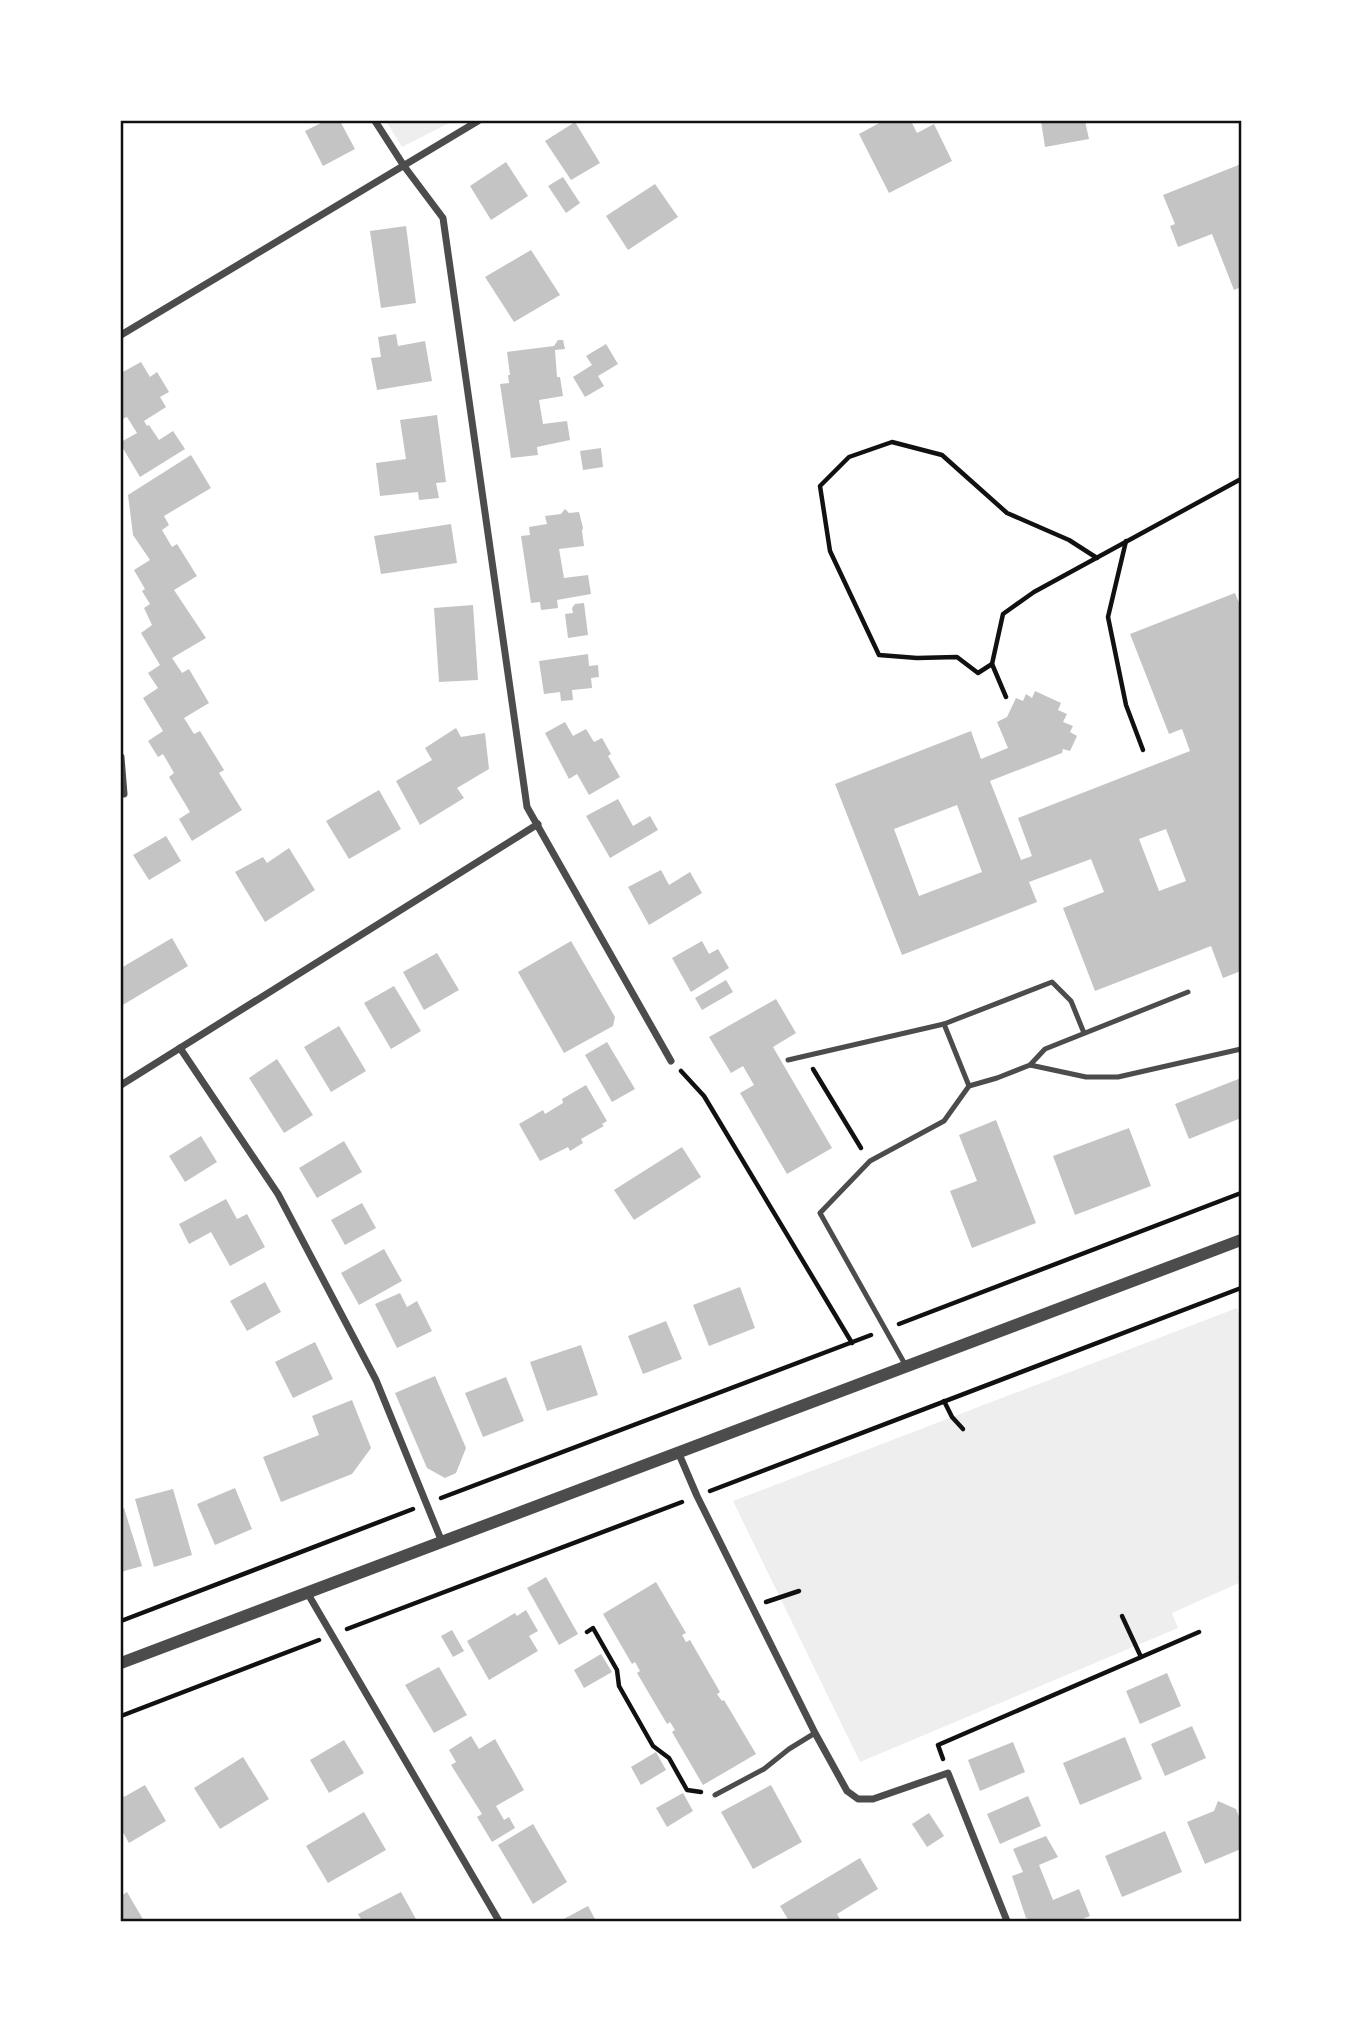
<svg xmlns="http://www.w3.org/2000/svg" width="1362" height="2042" font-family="'Fira Sans',sans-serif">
<rect width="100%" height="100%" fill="#fff"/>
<g fill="#eee">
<polygon points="386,121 453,121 402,147"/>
<polygon points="1237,1308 1241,1319 1241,1582 1172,1613 1178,1628 860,1762 733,1501"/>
</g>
<g fill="#c4c4c4" fill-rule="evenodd">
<polygon points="325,121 340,121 355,149 323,166 305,131"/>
<polygon points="883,121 911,121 917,133 934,124 952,161 889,193 859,134"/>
<polygon points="1041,121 1085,121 1089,139 1045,147"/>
<polygon points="575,122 600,163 571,180 545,141"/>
<polygon points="506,162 528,196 491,220 470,186"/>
<polygon points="1241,164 1241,287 1234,290 1212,234 1178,247 1170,226 1175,224 1163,195"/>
<polygon points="563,177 580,203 566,213 548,186"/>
<polygon points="655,184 678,217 628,250 606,216"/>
<polygon points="406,226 416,303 381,308 370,231"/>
<polygon points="531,250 560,295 514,322 485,277"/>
<polygon points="396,334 398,346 425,341 432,381 377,390 371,358 381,357 378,337"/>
<polygon points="558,340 563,340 565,349 555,350 557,377 560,377 563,396 539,400 543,424 567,421 570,440 537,447 538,455 511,458 500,384 509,383 508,375 510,375 507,352 554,346"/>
<polygon points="606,344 618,364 598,376 604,386 585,397 573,377 592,365 586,356"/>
<polygon points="141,362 150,377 157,372 169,392 160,397 166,407 144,421 147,426 149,425 159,440 173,431 185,449 140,477 121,445 121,442 137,433 127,417 122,419 121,417 121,373"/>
<polygon points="437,415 446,482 436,483 439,498 419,500 418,492 380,496 376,463 406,459 400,420"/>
<polygon points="601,448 603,467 583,470 580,451"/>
<polygon points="191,455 211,488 164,516 169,525 162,530 172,547 177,544 197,576 174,590 206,638 172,658 182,673 189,669 209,703 184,718 194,734 200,731 224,770 219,773 242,810 192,841 179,819 190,812 169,777 174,773 163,754 158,757 148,741 163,731 143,698 158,688 148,673 160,665 141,633 152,625 144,608 150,604 142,591 145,589 134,570 150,560 133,535 128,495"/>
<polygon points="565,509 569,513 579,512 583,528 582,531 584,546 559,549 564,578 588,575 591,594 557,600 558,608 541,610 540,602 531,603 521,536 530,535 529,527 547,524 545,516 561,514"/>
<polygon points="451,524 457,563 381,574 374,536"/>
<path d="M1235,593l6,15v363l-18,7 -12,-32 -116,45 -32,-83 41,-16 -13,-33 -62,23 8,20 -135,53 -67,-171 136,-53 10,28 27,-11 -11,-26 10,-5 9,-19 7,3 3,-7 6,4 3,-7 26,12 -3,7 9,4 -4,8 10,4 -3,6 7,4 -7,15 -7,-2 -1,4 -72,28 31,79 11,-4 -14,-38 172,-67 -8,-22 -13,5 -39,-100zM957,805l25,67 -63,24 -25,-67zM1166,829l20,52 -27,10 -20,-52z"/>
<polygon points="584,603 588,635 568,638 565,614 573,613 572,608 575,604"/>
<polygon points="473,605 478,680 439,682 434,608"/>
<polygon points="588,654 589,666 598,665 599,677 591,678 592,688 572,690 573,700 561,701 560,692 544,694 539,661"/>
<polygon points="565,722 573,736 586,729 594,742 602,738 611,754 608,756 620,777 589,795 577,774 569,779 545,733"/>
<polygon points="456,728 461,737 485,733 489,769 457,788 464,798 420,825 396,781 432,760 425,748"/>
<polygon points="379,790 401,829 349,859 326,821"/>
<polygon points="618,799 633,826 650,816 658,830 610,858 586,816"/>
<polygon points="166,836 181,861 149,880 133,855"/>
<polygon points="289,848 315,890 265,922 235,872 263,857 267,863"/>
<polygon points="661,870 669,885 690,872 702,893 649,925 628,887"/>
<polygon points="172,938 188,966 121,1006 121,968"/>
<polygon points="571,941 615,1017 613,1026 564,1053 518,972"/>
<polygon points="702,941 709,954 718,949 729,968 691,992 672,958"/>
<polygon points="437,953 459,990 424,1010 403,972"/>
<polygon points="726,980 733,992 702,1010 695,998"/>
<polygon points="394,986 421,1031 391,1049 364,1003"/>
<polygon points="776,999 796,1033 773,1047 832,1148 787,1174 740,1093 754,1085 743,1066 731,1073 709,1037"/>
<polygon points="339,1026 366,1071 331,1092 304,1047"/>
<polygon points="607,1042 635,1089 612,1102 585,1055"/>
<polygon points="277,1059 313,1115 284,1133 249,1078"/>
<polygon points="1241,1078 1241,1118 1189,1139 1175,1104"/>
<polygon points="586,1085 607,1121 602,1124 604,1126 581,1139 583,1143 570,1151 568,1147 540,1161 519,1124 543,1110 545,1114 563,1103 562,1099"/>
<polygon points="996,1120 1036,1223 972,1248 950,1191 977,1181 959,1135"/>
<polygon points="1129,1128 1151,1186 1075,1215 1053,1156"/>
<polygon points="201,1136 217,1162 185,1182 169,1156"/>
<polygon points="344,1141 362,1172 317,1198 299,1168"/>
<polygon points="682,1147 701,1177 634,1220 614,1190"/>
<polygon points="226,1199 237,1219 247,1214 265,1247 230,1266 211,1232 189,1244 179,1224"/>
<polygon points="362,1203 376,1228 345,1245 331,1220"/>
<polygon points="384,1249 402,1281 359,1305 341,1273"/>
<polygon points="265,1282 281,1312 247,1331 230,1301"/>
<polygon points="740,1287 755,1328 709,1346 693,1305"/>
<polygon points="400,1293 407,1307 417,1301 432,1331 397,1348 375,1304"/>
<polygon points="666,1321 682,1359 643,1374 628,1336"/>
<polygon points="315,1342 333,1379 293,1398 275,1362"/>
<polygon points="581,1345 598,1395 547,1411 530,1362"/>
<polygon points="435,1376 466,1448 456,1473 445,1478 427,1468 395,1393"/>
<polygon points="506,1377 524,1421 483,1437 465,1393"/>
<polygon points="352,1400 371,1448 352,1474 281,1502 263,1457 319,1435 312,1416"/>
<polygon points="235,1488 252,1529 215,1545 197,1504"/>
<polygon points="173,1489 192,1555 154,1567 135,1499"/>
<polygon points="124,1508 142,1566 121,1572 121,1509"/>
<polygon points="546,1577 578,1634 559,1645 527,1588"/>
<polygon points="656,1582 686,1633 682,1635 686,1642 690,1640 720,1692 717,1694 722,1701 724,1700 756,1754 703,1785 672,1732 675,1730 670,1722 667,1724 637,1673 640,1671 635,1662 632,1664 603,1614"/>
<polygon points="526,1610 538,1631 529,1636 538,1651 489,1680 467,1641 515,1613 517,1616"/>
<polygon points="452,1630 464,1651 453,1657 441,1636"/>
<polygon points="601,1654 612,1672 584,1688 574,1670"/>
<polygon points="439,1667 467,1715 434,1733 405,1685"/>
<polygon points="1167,1673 1181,1706 1140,1724 1126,1691"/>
<polygon points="1192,1726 1206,1758 1165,1776 1151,1744"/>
<polygon points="471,1736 479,1749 495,1739 524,1790 496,1806 504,1820 509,1817 515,1828 492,1842 477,1817 482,1814 451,1765 456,1762 449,1750"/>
<polygon points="1125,1737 1142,1779 1080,1805 1063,1763"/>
<polygon points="344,1740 364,1773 329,1793 310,1760"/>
<polygon points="1013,1742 1025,1772 980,1791 968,1760"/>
<polygon points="656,1752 666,1770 641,1785 631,1767"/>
<polygon points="243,1757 269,1799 220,1829 194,1788"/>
<polygon points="145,1785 166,1821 129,1843 121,1829 121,1791 124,1797"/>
<polygon points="771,1785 802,1842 753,1869 721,1812"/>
<polygon points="683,1793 693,1811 667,1827 656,1808"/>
<polygon points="1028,1796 1041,1826 1000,1844 987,1814"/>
<polygon points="1218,1801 1236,1809 1241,1822 1241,1849 1205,1864 1187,1822 1214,1811"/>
<polygon points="364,1812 386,1850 328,1883 306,1846"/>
<polygon points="929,1813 944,1836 927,1847 912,1824"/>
<polygon points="533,1824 567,1882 533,1904 498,1845"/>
<polygon points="1165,1831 1182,1872 1122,1897 1105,1856"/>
<polygon points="1046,1836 1058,1857 1039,1865 1053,1900 1079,1889 1090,1916 1078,1921 1033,1921 1026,1918 1012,1876 1023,1872 1013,1849"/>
<polygon points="860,1858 878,1889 837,1914 841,1921 789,1921 780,1906"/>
<polygon points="127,1892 144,1921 121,1921 121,1896"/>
<polygon points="401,1892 417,1921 362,1921 358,1914"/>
<polygon points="588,1906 596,1921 560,1921"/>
</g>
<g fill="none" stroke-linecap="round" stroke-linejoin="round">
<g stroke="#111" stroke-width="4.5">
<polyline points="1126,541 1108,617 1126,705 1143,750"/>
<polyline points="992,664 978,673 957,657 917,658 879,655 830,551 820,486 849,457 892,442 942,455 1007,513 1069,540 1097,558"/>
<polyline points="1006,697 992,664 1003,614 1034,592 1241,479"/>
<polyline points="813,1069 861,1148"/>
<polyline points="681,1071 704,1096 852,1343"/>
<polyline points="899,1324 1241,1193"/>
<polyline points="944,1401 952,1417 963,1429"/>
<polyline points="710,1491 1241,1288"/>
<polyline points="441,1498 871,1335"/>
<polyline points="766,1602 799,1591"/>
<polyline points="1122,1616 1141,1657"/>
<polyline points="121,1621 413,1509"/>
<polyline points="347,1629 682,1502"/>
<polyline points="587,1632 593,1628 617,1670 619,1686 653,1746 669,1758 687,1790 701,1792"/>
<polyline points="121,1716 319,1640"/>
<polyline points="943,1759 938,1745 1199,1632"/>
</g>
<g stroke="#4c4c4c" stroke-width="5">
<polyline points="1188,992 1045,1049 1030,1065 1086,1077 1118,1077 1241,1049"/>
<polyline points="788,1060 944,1024"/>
<polyline points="1030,1065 997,1078 969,1086 944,1024 1052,982 1071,1001 1084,1033"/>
<polyline points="906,1366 820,1213 870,1161 944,1121 969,1086"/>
<polyline points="715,1795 764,1769 789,1749 815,1733"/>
</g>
<g stroke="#4c4c4c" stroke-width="7">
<polyline points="375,121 404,166 443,218 527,807 671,1061"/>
<polyline points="121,335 478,121"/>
<polyline points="121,757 124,794"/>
<polyline points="180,1048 278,1194 376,1380 442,1542"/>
<polyline points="121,1085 538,824"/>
<polyline points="679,1454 697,1496 815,1733 847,1791 858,1799 873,1799 948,1773 1007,1921"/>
<polyline points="308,1594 499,1921"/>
</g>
<polyline stroke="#4c4c4c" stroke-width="12" points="121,1663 1241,1240"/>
</g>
<rect width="1362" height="2042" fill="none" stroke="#ffffff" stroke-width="245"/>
<rect x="122" y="122" width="1118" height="1798" fill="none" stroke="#111" stroke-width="2.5"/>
</svg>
